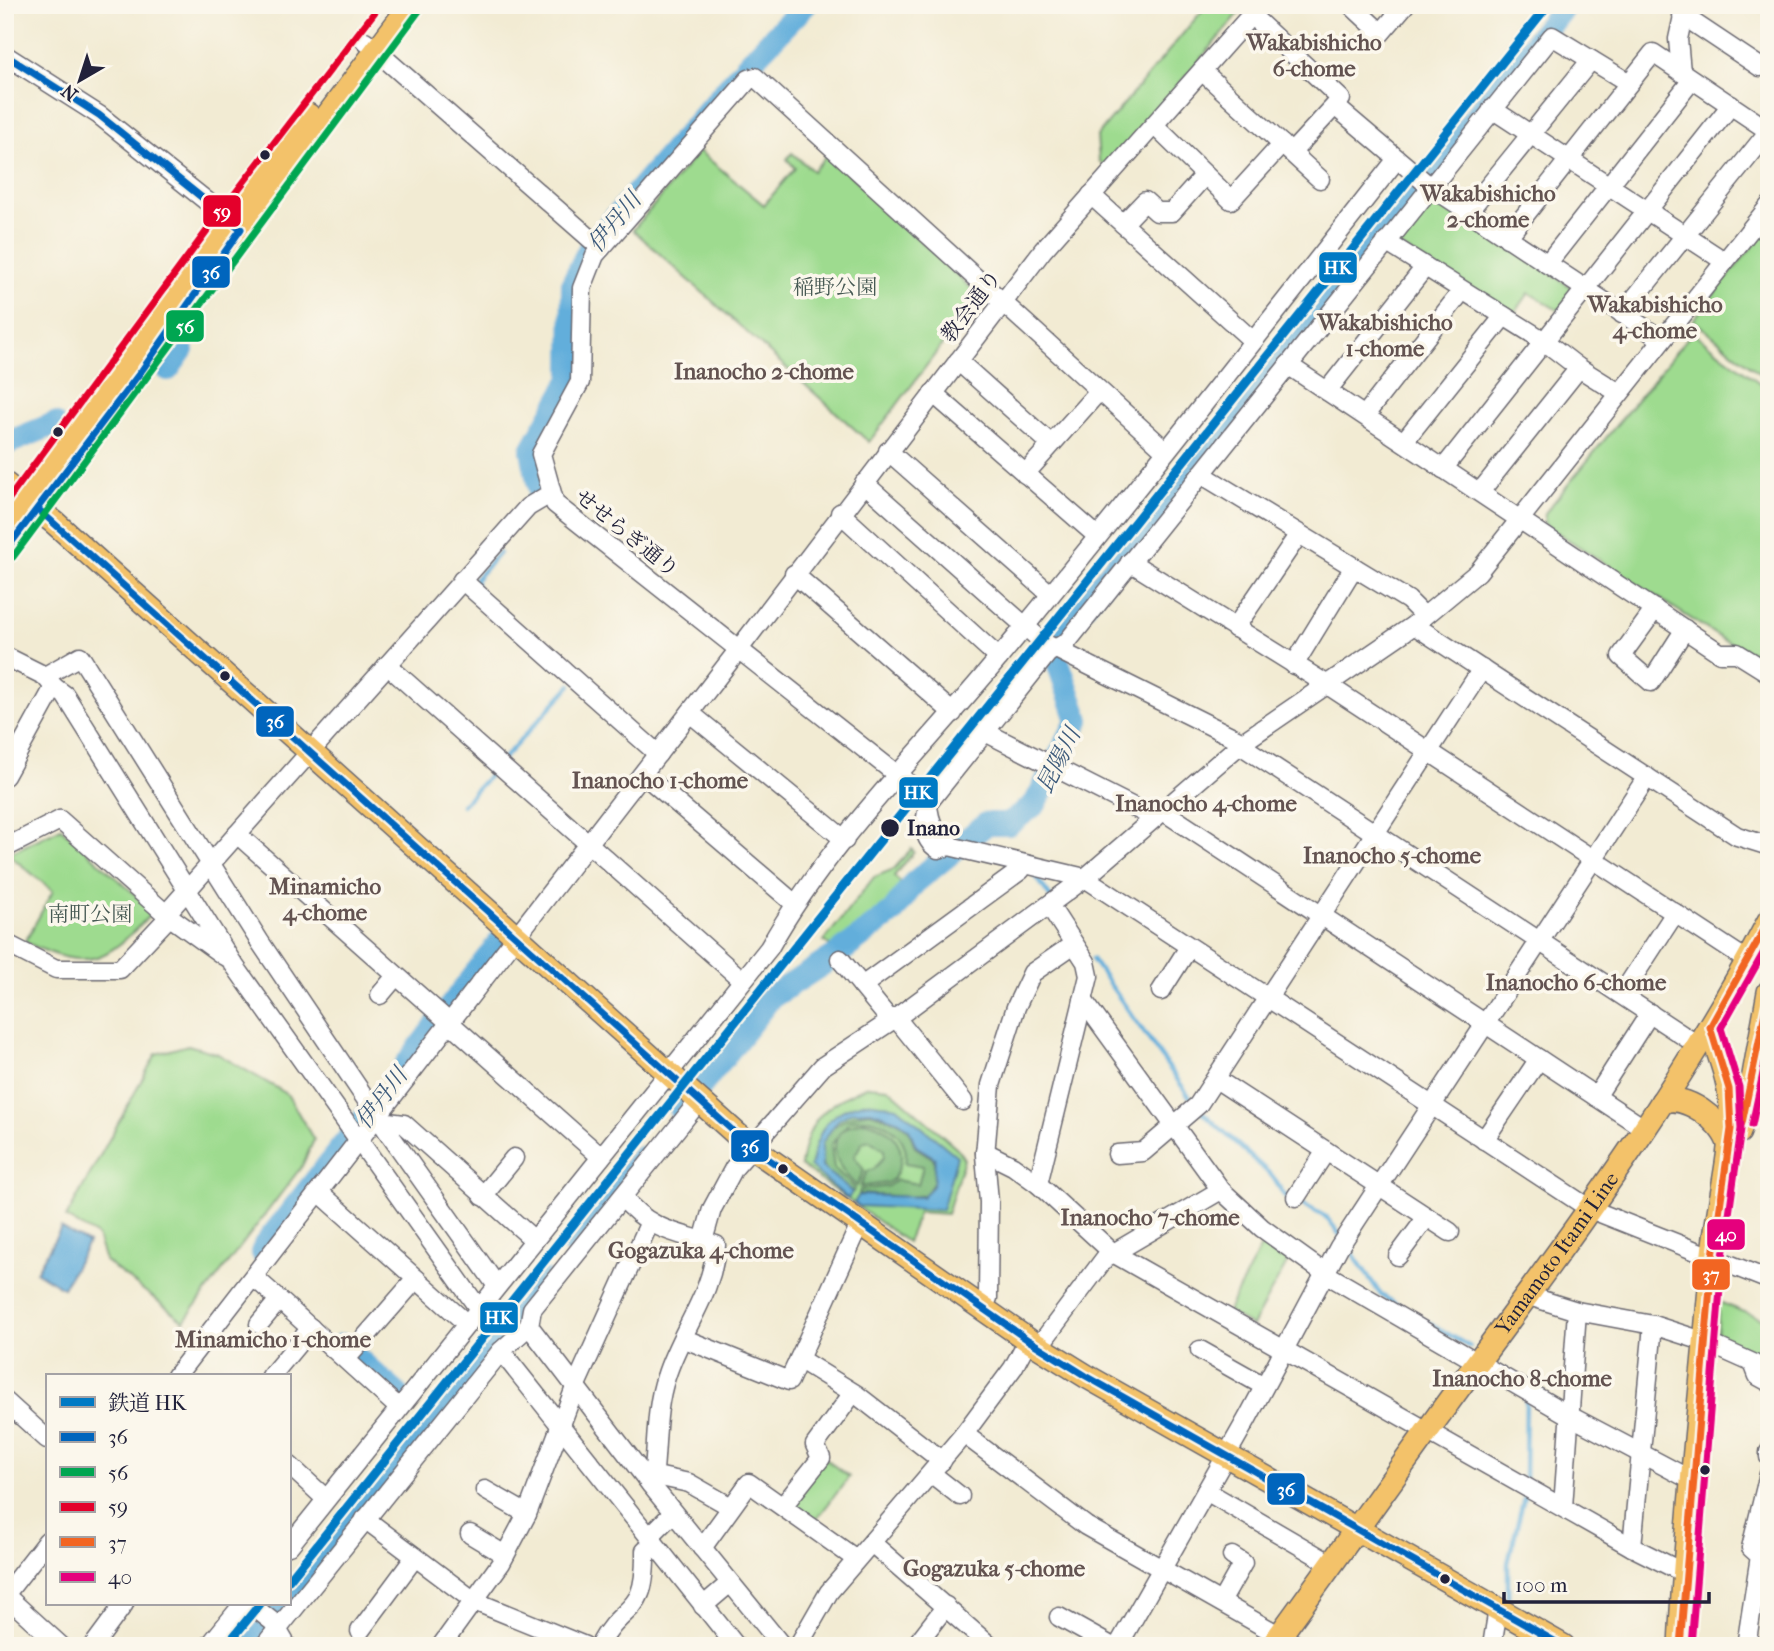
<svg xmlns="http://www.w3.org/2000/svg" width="1774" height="1651" font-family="'IM FELL French Canon','Noto Serif JP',serif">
<rect width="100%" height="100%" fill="#fbf7ec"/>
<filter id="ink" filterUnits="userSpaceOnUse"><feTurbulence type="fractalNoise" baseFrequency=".0143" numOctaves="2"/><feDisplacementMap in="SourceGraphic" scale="14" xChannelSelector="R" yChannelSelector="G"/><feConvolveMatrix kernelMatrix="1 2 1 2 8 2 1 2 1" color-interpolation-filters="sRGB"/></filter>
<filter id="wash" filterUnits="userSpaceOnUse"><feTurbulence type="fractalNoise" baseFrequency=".00686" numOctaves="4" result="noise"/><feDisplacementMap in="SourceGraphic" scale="28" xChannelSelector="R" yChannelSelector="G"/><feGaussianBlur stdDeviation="1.57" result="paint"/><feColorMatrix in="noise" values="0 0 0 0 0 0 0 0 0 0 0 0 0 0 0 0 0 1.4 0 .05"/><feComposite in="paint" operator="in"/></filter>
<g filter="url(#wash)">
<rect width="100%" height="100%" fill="#f2ebd3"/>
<g fill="#9edb8f" stroke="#607e65" stroke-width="2">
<polygon points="1207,5 1246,5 1108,169 1099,161 1097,136"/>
<polygon points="699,151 764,205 795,168 787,159 792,153 813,171 828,154 976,293 970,300 972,305 869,442 633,230"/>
<polygon points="1434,196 1574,289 1559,311 1529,293 1512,317 1395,243"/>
<polygon points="1769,226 1769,381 1693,320"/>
<polygon points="1692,332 1769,390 1769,660 1724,640 1544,524 1545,513"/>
<path d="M61,828l89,80v7c-46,48 -61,57 -125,27l28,-51 -45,-37z"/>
<polygon points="911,849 914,852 894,876 906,888 891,909 879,918 875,913 832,947 824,941 874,877 894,869"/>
<polygon points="188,1045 216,1053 287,1094 314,1140 302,1166 184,1321 105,1261 97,1236 66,1218 156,1054"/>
<path d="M868,1086l20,2 69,60 7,11 -17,55 -28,-2 -12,30 -106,-76c6,-47 24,-62 67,-80z"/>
<polygon points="1266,1237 1291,1256 1252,1326 1227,1312"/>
<polygon points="1719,1302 1768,1321 1760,1355 1717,1339"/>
<polygon points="824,1458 849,1477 813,1524 789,1503"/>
</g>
<g fill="#7ebb7a" stroke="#506e5a" stroke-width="2">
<path d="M870,1112l29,10 10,8 6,17 19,12 1,20 -9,16 -15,2 -52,-3 1,-4 28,-4 8,-6 22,4 5,-18 -18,-3c7,-30 -30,-51 -55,-42l-19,24 3,23 21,20 -2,4c-10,-8 -25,-14 -30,-26 -13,-31 22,-52 47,-54z"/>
<path d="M864,1121c31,6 48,30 29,58l-6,4 -27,4 7,-16 7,-2 10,-12v-7l-15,-10 -6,2 -9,14 10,14 -7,16c-26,-22 -35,-57 7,-65z"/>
</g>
<g fill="#62aedb" stroke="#42688b" stroke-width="2">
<path d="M867,1102l30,5 60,49 -15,54 -83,-4 -5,-3 5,-8 63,2 11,-11 2,-28 -19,-12 -7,-17 -10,-8 -28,-10 -19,1 -14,8 -16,23v24l30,25 -4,7 -38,-32c9,-38 16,-56 57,-65z"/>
<polygon points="61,1228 88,1243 63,1288 36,1272"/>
</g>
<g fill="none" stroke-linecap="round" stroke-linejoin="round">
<g stroke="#62aedb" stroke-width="4.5">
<polyline points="528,498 539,486"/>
<polyline points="476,584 475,580 499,553"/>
<polyline points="502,760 571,685"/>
<polyline points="462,805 494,770"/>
<polyline points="1033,872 1051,898"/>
<polyline points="1092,959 1194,1103"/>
<polyline points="1200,1110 1273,1177 1284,1195 1290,1198"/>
<polyline points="1298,1202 1326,1217 1340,1235"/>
<polyline points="1347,1245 1381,1295 1470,1347"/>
<polyline points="1525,1481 1526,1396"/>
<polyline points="1508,1599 1508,1563 1525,1493"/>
</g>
<g stroke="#62aedb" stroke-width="24">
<polyline points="168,369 182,349"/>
<polyline points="5,444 54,424"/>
<polyline points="539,487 532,450 572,379 573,283 591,246 750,62 805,5"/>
<polyline points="406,1065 499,943"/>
<polyline points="681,1111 770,998 838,954 893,912 914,883 986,824 1009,824 1035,804 1078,720 1052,645 1565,5"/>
<polyline points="573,1244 642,1158"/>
<polyline points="263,1253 265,1245 369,1113"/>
<polyline points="342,1345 399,1396"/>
<polyline points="289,1600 544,1281"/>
<polyline points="252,1646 286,1604"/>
</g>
</g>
</g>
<g filter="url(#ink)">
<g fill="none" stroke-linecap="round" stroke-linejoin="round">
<g stroke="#6b6870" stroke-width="21">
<g id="minor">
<polyline points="1351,5 1381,33 1405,5"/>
<polyline points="1251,15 1341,99 1292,152"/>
<polyline points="1682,15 1760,67 1769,64"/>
<polyline points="365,41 601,248"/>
<polyline points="5,55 99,115 239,227"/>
<polyline points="1202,71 1320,179"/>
<polyline points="1681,72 1678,39 1685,7"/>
<path d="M1629,83l-77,-47 -485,606 -19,11 -119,149c-4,18 -9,36 9,47l11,-3 136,32 505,331 179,71"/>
<polyline points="1335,106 1427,184 1661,339"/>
<polyline points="1492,109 1724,261"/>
<polyline points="1155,126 1231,200 1282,144"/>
<polyline points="1091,195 1253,341"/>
<polyline points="1467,213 1591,60"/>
<polyline points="1123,224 1145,201 1157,212 1172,212 1205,175"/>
<polyline points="1507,238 1653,53 1769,131 1622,314"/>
<polyline points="1386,242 1544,341 1579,368 1619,393"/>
<polyline points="1547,264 1692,80"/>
<polyline points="958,361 1051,444"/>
<polyline points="1288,365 1720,653 1737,653 1769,673"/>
<polyline points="1327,391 1425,267"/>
<polyline points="933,393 1096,535"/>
<polyline points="1365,415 1462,291"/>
<polyline points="1405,440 1504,316"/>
<polyline points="888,451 1049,593"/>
<polyline points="1443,469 1731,105"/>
<polyline points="1025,474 1099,391"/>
<polyline points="1201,474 1408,600 1424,616"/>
<polyline points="864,483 1044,643 1243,742 1245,748 1699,1046"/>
<polyline points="1480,492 1579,368"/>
<polyline points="840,513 999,658"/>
<polyline points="1130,562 1326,684 1748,961"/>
<polyline points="794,574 953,713"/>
<polyline points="462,580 658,754"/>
<polyline points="1655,609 1621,656 1651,682 1685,629"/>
<polyline points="1414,625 1737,836 1769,846"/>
<polyline points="1235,628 1299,534"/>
<polyline points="5,656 45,676 54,687 5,776"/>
<polyline points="387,665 742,980"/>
<polyline points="1294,665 1354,567"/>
<polyline points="45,676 80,656 260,942 390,1135 497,1286"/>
<polyline points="54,687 65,695 232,962 479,1309"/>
<polyline points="690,713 845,840"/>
<polyline points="987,733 1155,818"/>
<polyline points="643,774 795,904"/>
<polyline points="1163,811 1645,1129"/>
<polyline points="237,834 601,1157"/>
<path d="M949,846c-1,-12 -13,-13 -17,-23 -6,-14 0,-18 -13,-31l-364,-288 -14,-50 39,-72 2,-94 13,-33 154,-176 6,-2 410,373"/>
<polyline points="5,848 60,820 166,914 224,956"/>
<polyline points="166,914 528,507 550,494"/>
<polyline points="5,943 56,969 120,969 169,917"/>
<polyline points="840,959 890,1020"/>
<polyline points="862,986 1021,870 1023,864"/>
<polyline points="1161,991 1189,947"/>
<polyline points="1622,994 1675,913"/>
<polyline points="380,995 396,976"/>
<polyline points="1083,1000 1221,1190 1262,1228 1326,1274 1570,1416 1693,1481"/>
<polyline points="896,1018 963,1101"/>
<polyline points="1216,1079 1450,1232"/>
<polyline points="1596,1097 1650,1013"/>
<polyline points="380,1121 404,1124 534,1240"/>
<polyline points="1484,1140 1539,1059"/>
<polyline points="985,1152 1013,1166 1038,1184 1113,1253 1632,1547 1684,1573"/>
<polyline points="1117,1154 1143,1152 1198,1105 1482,669"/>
<polyline points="1038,1184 1089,976 1086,962 1049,905"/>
<polyline points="319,1192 467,1324"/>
<polyline points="483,1196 514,1158"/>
<path d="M622,1197c30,35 54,35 94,48 -3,50 -36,86 -50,132 -10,29 -9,62 -12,93l-9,7"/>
<polyline points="1296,1197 1326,1151"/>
<polyline points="703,1241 712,1209 734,1168 823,1066 900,1015 1085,878 1243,742 1414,625 1478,572 1769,206"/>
<polyline points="1398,1256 1427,1217"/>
<polyline points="254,1277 399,1408"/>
<polyline points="1529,1296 1577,1311"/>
<polyline points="982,1308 988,1298 989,1202 985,1155 991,1085 1016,1007 1032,973 1074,944"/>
<polyline points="259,1324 279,1300"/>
<polyline points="529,1326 651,1485 782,1646"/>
<polyline points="685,1339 789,1381 860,1224"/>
<polyline points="1039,1346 1105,1258 1221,1190"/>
<polyline points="1200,1350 1264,1386"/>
<polyline points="501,1351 736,1646"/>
<polyline points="346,1359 416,1279"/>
<polyline points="799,1359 857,1395 942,1461"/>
<polyline points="176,1376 736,653 1043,250 1260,5"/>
<polyline points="271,1376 311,1328"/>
<polyline points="5,1401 47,1439"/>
<polyline points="964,1434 1086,1526 1298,1646"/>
<polyline points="1769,1452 1769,1457"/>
<polyline points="289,1465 326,1499"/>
<polyline points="932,1474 960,1496"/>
<polyline points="651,1485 661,1477 689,1483 731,1507"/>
<polyline points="485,1490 527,1514"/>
<polyline points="1206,1491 1333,1565"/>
<polyline points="783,1506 821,1458 815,1445 853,1393"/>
<polyline points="1563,1507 1577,1311 1653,1325 1706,1342 1753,1363 1758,1376 1769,1382"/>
<polyline points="365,1519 474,1601 585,1646"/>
<polyline points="470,1534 505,1555"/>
<polyline points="873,1544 990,1646"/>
<path d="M289,1546l480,-598c60,-107 151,-195 229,-289 136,-164 267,-333 399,-500"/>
<polyline points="1632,1547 1653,1325"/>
<polyline points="702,1548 749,1483 856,1559"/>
<polyline points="5,1595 61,1646"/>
<polyline points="5,1595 47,1541"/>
<polyline points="1221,1602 1243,1563 1232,1556"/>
<polyline points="250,1604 273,1622 287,1646"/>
<polyline points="703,1606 730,1583"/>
<polyline points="1059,1617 1111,1646"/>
<polyline points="360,1631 415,1557"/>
<polyline points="93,1646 124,1604"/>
<polyline points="209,1646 243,1604"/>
<polyline points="264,1646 501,1351 529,1326 532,1309 699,1101"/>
<polyline points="441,1646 501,1563 527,1514 576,1385 649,1224"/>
<path d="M599,1646c25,-47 47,-27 46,-95l8,-7v-11l20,-20"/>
<polyline points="798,1646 829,1592 964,1434 1013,1368 1028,1340"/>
<polyline points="915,1646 946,1606"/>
<polyline points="1118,1646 1247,1419 1339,1247 1647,777"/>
<polyline points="1492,1646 1498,1609"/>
<polyline points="1746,1646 1760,1556 1751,1548 1769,1474"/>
</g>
</g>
<g stroke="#6b6870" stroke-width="26">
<g id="major">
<polyline points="5,484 55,523 751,1147 1028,1340 1086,1376 1563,1646"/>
<polyline points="5,522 308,115"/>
<polyline points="5,551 142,370 230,245 411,5"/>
<path d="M1662,1102c23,-10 59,19 66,39"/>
<polyline points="1739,1132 1752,1086 1769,992"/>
<path id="s1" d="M1272,1646c69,-94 136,-190 205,-283 106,-142 210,-285 292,-442"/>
<path d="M1680,1646c6,-128 22,-255 32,-383 4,-51 20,-102 19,-153 0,-28 -13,-57 -21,-83"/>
</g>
</g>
<use href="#minor" stroke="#fff" stroke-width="18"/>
<use href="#major" stroke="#f3c26a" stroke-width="23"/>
<g stroke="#fbf7ec" stroke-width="12">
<g id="bus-1">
<polyline points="5,55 99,115 241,229 142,370 5,551"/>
<polyline points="38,509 751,1147 1028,1340 1086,1376 1563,1646"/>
</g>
</g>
<g stroke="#fbf7ec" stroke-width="12">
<polyline id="bus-2" points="13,557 419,11"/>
</g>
<g stroke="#fbf7ec" stroke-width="12">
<polyline id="bus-3" points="5,504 220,213 380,5"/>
</g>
<g stroke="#fbf7ec" stroke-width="12">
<g id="bus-4">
<polyline points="1742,1123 1769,993"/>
<polyline points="1680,1646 1712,1263 1731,1129 1729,1089 1710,1027 1769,921"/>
</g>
</g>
<g stroke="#fbf7ec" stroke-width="12">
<g id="bus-5">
<polyline points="1752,1125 1769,1045"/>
<polyline points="1691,1646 1722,1264 1741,1129 1739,1087 1721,1028 1769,943"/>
</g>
</g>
<use href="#bus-1" stroke="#0065bd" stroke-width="7"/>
<use href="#bus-2" stroke="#00a651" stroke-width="7"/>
<use href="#bus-3" stroke="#e4002b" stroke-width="7"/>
<use href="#bus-4" stroke="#f26522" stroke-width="7"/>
<use href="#bus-5" stroke="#e5007d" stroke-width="7"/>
<g stroke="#fbf7ec" stroke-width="14">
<g id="rail-1">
<polyline points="289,1580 1548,5"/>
<polyline points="226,1646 260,1604"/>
</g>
</g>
<use href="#rail-1" stroke="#007ac4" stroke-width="9"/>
</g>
</g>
<g fill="#22223b" stroke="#fbf7ec" stroke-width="2.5">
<circle cx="265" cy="155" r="6"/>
<circle cx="58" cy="432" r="6"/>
<circle cx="225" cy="676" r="6"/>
<circle cx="890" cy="828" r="10"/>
<circle cx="783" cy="1169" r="6"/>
<circle cx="1705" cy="1470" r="6"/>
<circle cx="1445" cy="1579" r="6"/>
</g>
<g text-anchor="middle" stroke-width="7" stroke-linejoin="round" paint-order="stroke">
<g font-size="21" fill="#475a54" stroke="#fbf7ec">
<text x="835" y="294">稲野公園</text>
<text x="90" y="921">南町公園</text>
</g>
<g font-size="21" fill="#22223b" stroke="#fbf7ec">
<text transform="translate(971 306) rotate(-53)" y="7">教会通り</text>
<text transform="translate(627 533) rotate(39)" y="7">せせらぎ通り</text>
<text dy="7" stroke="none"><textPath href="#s1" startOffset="485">Yamamoto Itami Line</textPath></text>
</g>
<g font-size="21" font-weight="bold" fill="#22223b" stroke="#fbf7ec" text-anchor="start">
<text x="907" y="835">Inano</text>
</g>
<g font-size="23" font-weight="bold" fill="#635351" stroke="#fbf7ec">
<text x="1314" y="50">Wakabishicho<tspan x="1314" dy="26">6-chome</tspan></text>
<text x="1488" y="201">Wakabishicho<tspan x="1488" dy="26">2-chome</tspan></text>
<text x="1655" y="312">Wakabishicho<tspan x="1655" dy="26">4-chome</tspan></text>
<text x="1385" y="330">Wakabishicho<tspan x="1385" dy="26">1-chome</tspan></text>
<text x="764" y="379">Inanocho 2-chome</text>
<text x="660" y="788">Inanocho 1-chome</text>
<text x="1206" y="811">Inanocho 4-chome</text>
<text x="1392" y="863">Inanocho 5-chome</text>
<text x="325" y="894">Minamicho<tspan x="325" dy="26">4-chome</tspan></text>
<text x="1576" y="990">Inanocho 6-chome</text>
<text x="1150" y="1225">Inanocho 7-chome</text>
<text x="701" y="1258">Gogazuka 4-chome</text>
<text x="273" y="1347">Minamicho 1-chome</text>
<text x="1522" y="1386">Inanocho 8-chome</text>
<text x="994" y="1576">Gogazuka 5-chome</text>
</g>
<g font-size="23" font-style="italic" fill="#3c5a7b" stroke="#fbf7ec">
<text transform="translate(614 222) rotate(-51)" y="8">伊丹川</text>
<text transform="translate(1058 760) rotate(-63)" y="8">昆陽川</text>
<text transform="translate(381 1098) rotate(-53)" y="8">伊丹川</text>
</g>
</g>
<g stroke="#fbf7ec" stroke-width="2.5">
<rect x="202" y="194" width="40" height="34" rx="7" fill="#e4002b"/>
<rect x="1318" y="251" width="40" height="33" rx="7" fill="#007ac4"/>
<rect x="191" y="255" width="40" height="34" rx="7" fill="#0065bd"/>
<rect x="165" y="309" width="40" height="34" rx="7" fill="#00a651"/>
<rect x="255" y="705" width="40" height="33" rx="7" fill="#0065bd"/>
<rect x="898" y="776" width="41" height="33" rx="7" fill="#007ac4"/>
<rect x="730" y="1129" width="40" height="34" rx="7" fill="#0065bd"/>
<rect x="1706" y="1218" width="40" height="33" rx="7" fill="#e5007d"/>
<rect x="1691" y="1258" width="40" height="33" rx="7" fill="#f26522"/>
<rect x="479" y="1301" width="40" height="33" rx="7" fill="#007ac4"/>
<rect x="1266" y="1472" width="40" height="34" rx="7" fill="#0065bd"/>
</g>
<g font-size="19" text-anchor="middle" font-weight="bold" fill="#fff">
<text x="222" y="218">59</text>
<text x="1338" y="274">HK</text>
<text x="211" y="279">36</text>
<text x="185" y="333">56</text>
<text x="275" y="728">36</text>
<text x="918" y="799">HK</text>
<text x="750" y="1153">36</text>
<text x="1726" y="1241">40</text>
<text x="1711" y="1281">37</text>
<text x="499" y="1324">HK</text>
<text x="1286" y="1496">36</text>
</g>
<rect width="1774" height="1651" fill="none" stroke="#fbf7ec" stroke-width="28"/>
<rect x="46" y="1374" width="245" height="231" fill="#fbf7ec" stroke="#a4a2a5" stroke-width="2"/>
<rect x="60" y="1397" width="35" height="10" fill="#007ac4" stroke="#a4a2a5" stroke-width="2"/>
<text x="108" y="1410" font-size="21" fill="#22223b">鉄道 HK</text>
<rect x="60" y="1432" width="35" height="10" fill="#0065bd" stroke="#a4a2a5" stroke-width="2"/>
<text x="108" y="1444" font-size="21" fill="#22223b">36</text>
<rect x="60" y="1467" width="35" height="10" fill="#00a651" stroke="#a4a2a5" stroke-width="2"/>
<text x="108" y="1480" font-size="21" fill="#22223b">56</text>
<rect x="60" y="1502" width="35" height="10" fill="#e4002b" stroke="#a4a2a5" stroke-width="2"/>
<text x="108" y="1514" font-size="21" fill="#22223b">59</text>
<rect x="60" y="1537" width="35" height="10" fill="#f26522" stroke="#a4a2a5" stroke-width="2"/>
<text x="108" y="1550" font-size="21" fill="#22223b">37</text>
<rect x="60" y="1572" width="35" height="10" fill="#e5007d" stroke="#a4a2a5" stroke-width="2"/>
<text x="108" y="1584" font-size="21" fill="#22223b">40</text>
<g transform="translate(80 80) rotate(219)" stroke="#fbf7ec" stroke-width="5" paint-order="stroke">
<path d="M0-5L12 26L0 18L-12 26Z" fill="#22223b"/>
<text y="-10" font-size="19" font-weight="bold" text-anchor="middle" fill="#22223b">N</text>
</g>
<path d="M1504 1592v10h205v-10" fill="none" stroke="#22223b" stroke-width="3.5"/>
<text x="1515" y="1592" font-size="21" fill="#22223b" stroke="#fbf7ec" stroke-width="5" paint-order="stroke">100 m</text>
</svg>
